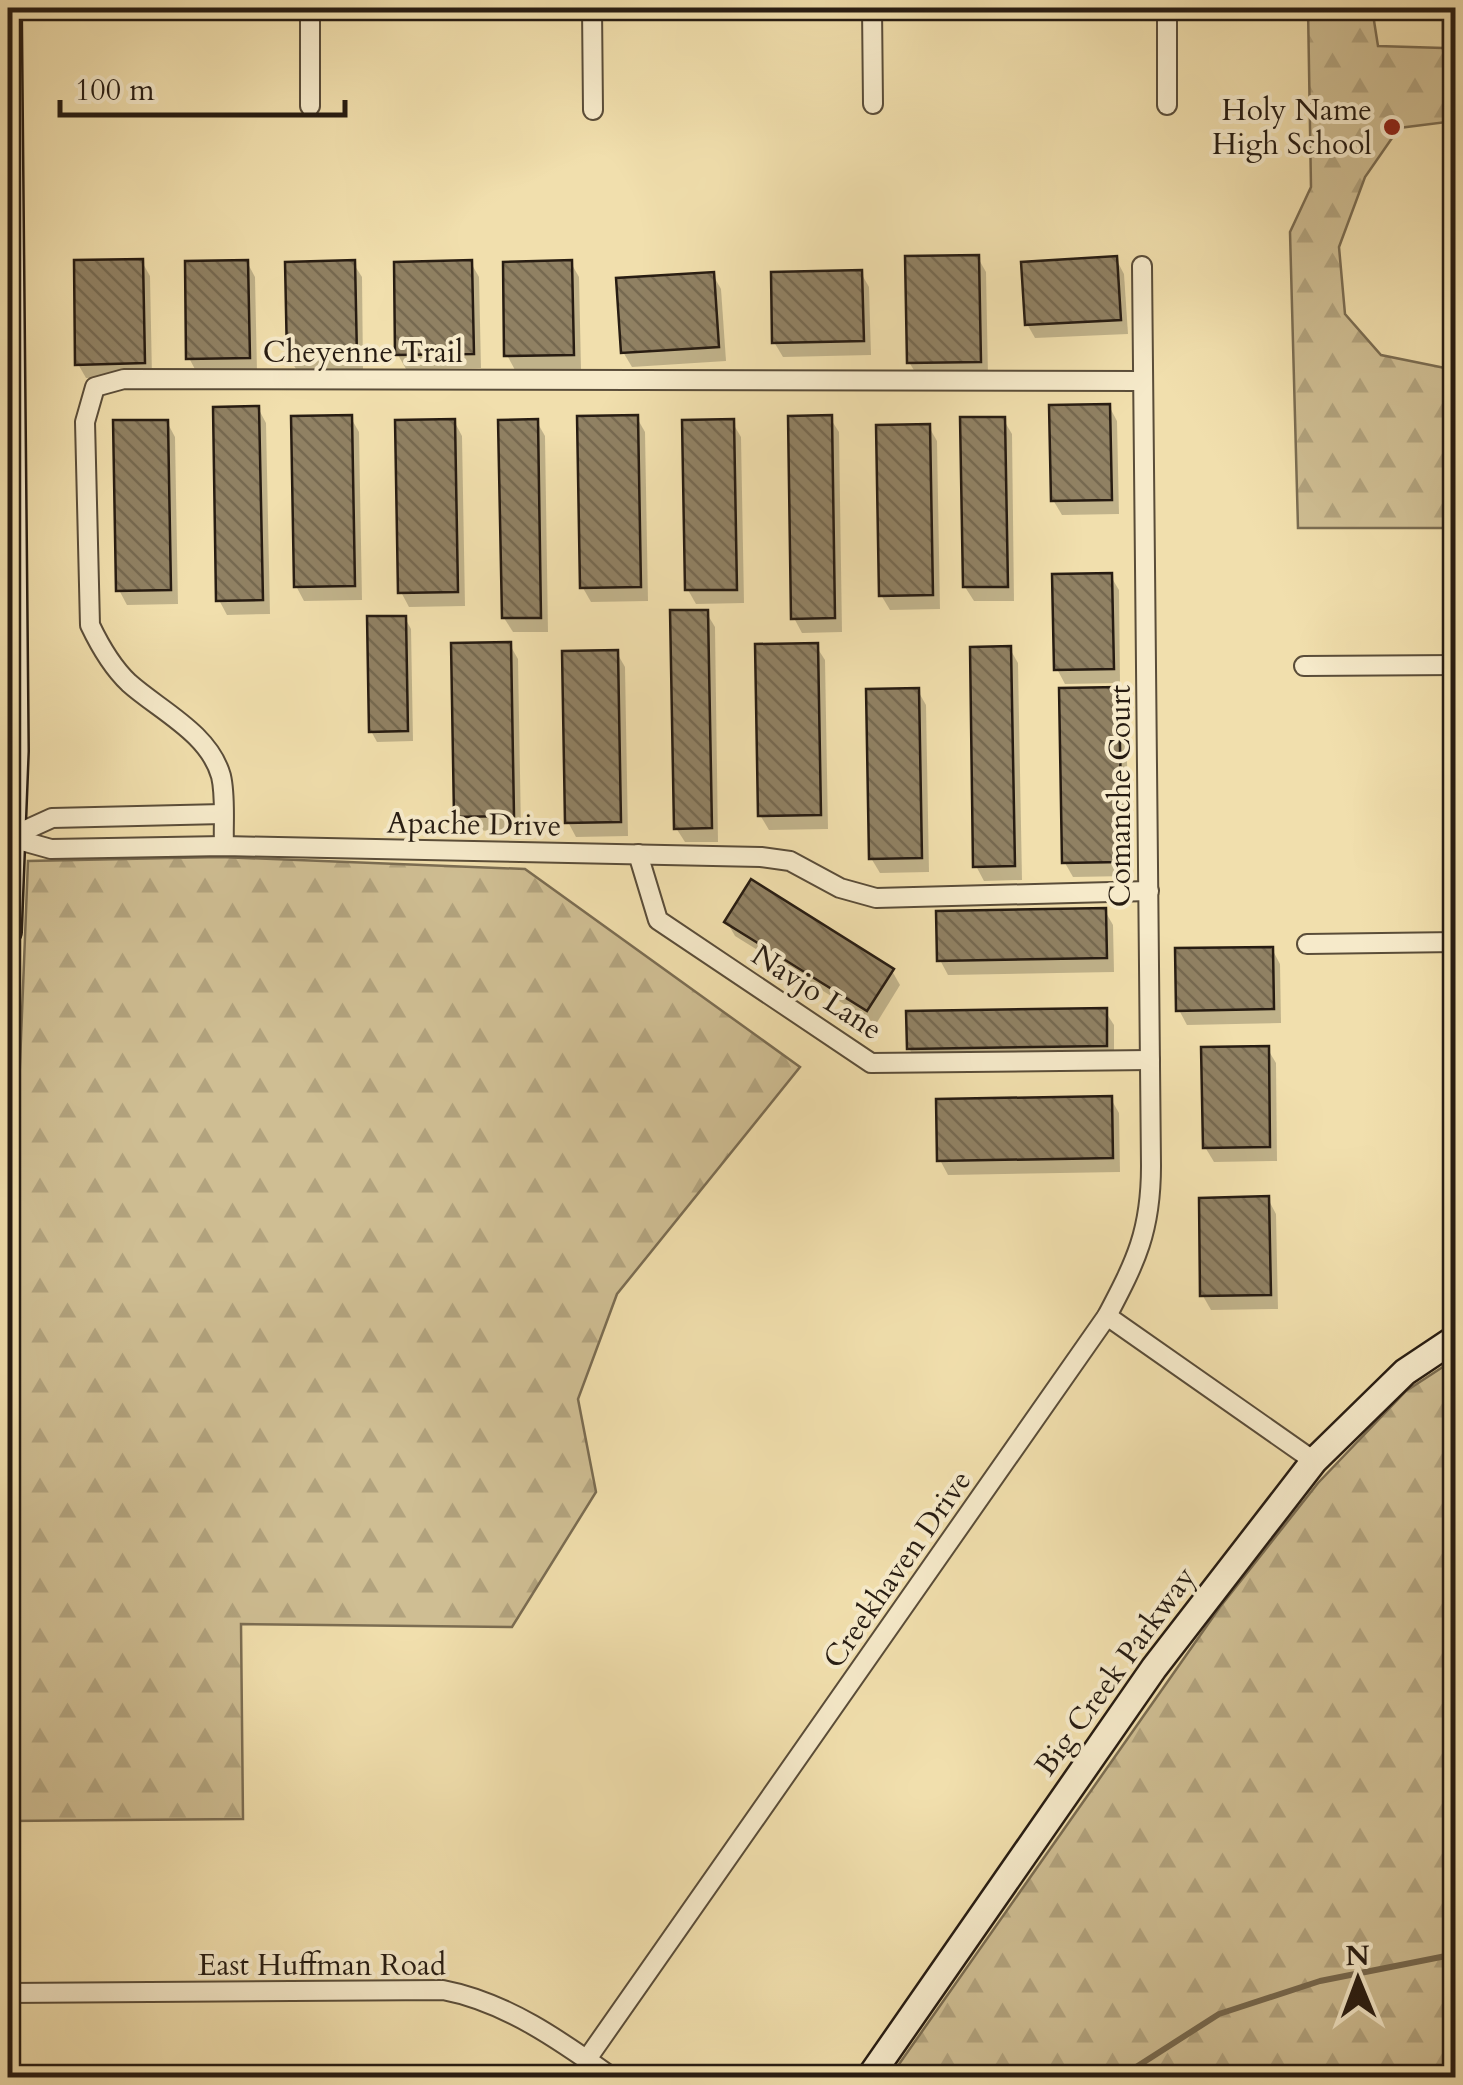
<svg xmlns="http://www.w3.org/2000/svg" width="1463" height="2085" font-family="Cardo,serif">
<defs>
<pattern id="forest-firs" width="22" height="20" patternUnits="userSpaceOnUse" patternTransform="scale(2.5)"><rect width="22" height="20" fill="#cfbe93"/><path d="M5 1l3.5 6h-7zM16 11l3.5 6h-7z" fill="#b2a37e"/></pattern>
<pattern id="building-back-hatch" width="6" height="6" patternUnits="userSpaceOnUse" patternTransform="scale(2.5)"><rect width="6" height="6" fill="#908163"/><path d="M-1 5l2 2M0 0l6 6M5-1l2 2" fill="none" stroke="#766950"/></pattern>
</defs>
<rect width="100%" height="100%" fill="#f1dfad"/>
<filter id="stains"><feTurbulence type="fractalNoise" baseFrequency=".002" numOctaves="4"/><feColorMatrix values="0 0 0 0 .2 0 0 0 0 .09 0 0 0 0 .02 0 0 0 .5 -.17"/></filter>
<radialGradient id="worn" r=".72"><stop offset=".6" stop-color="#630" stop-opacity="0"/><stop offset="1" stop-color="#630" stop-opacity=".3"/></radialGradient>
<g fill="url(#forest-firs)" stroke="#7b6d52" stroke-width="2.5">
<polygon points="1308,8 1372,8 1378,46 1443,48 1447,122 1399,128 1365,177 1339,247 1345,314 1381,355 1455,370 1455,528 1298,528 1290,232 1311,187"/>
<polygon points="220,857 525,869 800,1067 617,1294 578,1399 596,1492 512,1627 241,1624 243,1819 8,1821 8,1166 19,1089 28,861"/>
<polygon points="1455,1359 1455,2077 890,2077 1220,1607 1318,1483 1406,1391"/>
</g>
<g fill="#0003">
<polygon points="1445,8 1456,8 1456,62 1446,48"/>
<polygon points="978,258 986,272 988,376 918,377 909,362"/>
<polygon points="1116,259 1124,274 1128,334 1035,338 1027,324"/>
<polygon points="142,262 150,276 152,377 86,378 78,364"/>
<polygon points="247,262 255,277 257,372 197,373 189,358"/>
<polygon points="353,263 362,277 363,371 298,372 289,358"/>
<polygon points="471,263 479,277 481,368 406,369 398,355"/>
<polygon points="571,263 579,277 581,369 515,370 507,355"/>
<polygon points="861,273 869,287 871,355 783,357 774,342"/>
<polygon points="713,275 721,289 726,361 632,367 623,352"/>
<polygon points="1109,406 1117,421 1119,514 1062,515 1053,500"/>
<polygon points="258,408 266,423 270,614 227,615 219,600"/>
<polygon points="351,418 359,432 362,600 304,601 296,586"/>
<polygon points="637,418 645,432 648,601 591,602 583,588"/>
<polygon points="830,418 839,432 842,632 802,633 794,618"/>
<polygon points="1003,419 1012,434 1014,601 974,601 965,587"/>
<polygon points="454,421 462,436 465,606 409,607 401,592"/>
<polygon points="167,422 175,437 178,604 127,605 119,590"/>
<polygon points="537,422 545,436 548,632 513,632 504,618"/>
<polygon points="732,422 741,437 744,603 696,604 688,590"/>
<polygon points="929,427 937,441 940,609 890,610 881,595"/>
<polygon points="1110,575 1119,590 1120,683 1065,684 1057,669"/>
<polygon points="706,612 715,627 718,842 685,842 676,828"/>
<polygon points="405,618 411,629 413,741 377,742 371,731"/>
<polygon points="510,645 518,659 521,830 465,831 457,816"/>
<polygon points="816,646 825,660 828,829 769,830 760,815"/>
<polygon points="1010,649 1018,663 1022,880 984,881 976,866"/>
<polygon points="617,653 625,667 628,836 576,837 568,822"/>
<polygon points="1117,690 1126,704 1129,876 1073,877 1065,863"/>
<polygon points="918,691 926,705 929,872 880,873 871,858"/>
<polygon points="1105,911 1113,925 1114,972 948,975 940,960"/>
<polygon points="727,922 892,971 900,985 876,1024 735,936"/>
<polygon points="1272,949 1280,964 1281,1023 1187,1025 1179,1010"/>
<polygon points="1105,1011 1114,1025 1114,1059 917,1063 909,1048"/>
<polygon points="1267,1048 1276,1063 1277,1161 1214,1162 1205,1147"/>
<polygon points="1111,1099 1119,1113 1120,1172 948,1175 940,1160"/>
<polygon points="1268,1199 1276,1214 1278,1309 1211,1310 1203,1296"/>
</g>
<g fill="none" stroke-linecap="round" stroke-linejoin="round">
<polyline stroke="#77694f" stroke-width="6" points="1119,2078 1219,2014 1320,1981 1456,1954"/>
</g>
<g fill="url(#building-back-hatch)" stroke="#271c12" stroke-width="2.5">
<rect x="1443" y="8" width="13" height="40"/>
<polygon points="979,255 981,362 907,363 905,256"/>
<polygon points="1117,256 1121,320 1025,325 1021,262"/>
<polygon points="143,259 145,363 75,365 74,260"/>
<polygon points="248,260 250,358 186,359 185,261"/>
<polygon points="355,260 357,357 287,358 285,262"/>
<polygon points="472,260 474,354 395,355 394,262"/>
<polygon points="572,260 574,355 504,356 503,262"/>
<polygon points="862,270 864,341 772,343 771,272"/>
<polygon points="714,272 719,347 621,353 616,278"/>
<polygon points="1110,404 1112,500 1051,501 1049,405"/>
<polygon points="259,406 263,600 216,601 213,407"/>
<polygon points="352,415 355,586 294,587 291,416"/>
<polygon points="638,415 641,587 580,588 577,416"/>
<polygon points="832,415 835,618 791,619 788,416"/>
<polygon points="960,417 1005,417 1008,587 963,587"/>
<polygon points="455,419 458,592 398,593 395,420"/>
<polygon points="538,419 541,618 502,618 498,420"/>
<polygon points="734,419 737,590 685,590 682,420"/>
<polygon points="113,420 168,420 171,590 116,591"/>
<polygon points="930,424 933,595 879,596 876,425"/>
<polygon points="1112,573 1114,669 1054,670 1052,574"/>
<polygon points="670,610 708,610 712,828 674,829"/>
<polygon points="367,616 406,616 408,731 369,732"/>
<polygon points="511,642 514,816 454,817 451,643"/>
<polygon points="818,643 821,815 758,816 755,644"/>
<polygon points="1011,646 1015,866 973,867 970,647"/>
<polygon points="618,650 621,822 565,823 562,651"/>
<polygon points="1119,687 1122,862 1062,863 1059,688"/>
<polygon points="919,688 922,858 869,859 866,689"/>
<polygon points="751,879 894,969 867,1011 724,922"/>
<polygon points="1106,908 1107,958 937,961 936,911"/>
<polygon points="1273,947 1274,1009 1176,1011 1175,948"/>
<polygon points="1107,1008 1107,1046 907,1049 906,1011"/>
<polygon points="1269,1046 1270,1147 1203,1148 1201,1047"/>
<polygon points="1112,1096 1113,1158 937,1161 936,1099"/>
<polygon points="1269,1196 1271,1295 1200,1296 1199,1198"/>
</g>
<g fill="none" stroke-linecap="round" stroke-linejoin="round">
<g stroke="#5a4d39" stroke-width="22">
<g id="street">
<polyline points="310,8 310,106"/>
<polyline points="592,8 593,110"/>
<polyline points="872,8 873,104"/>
<polyline points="1167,8 1167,105"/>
<polyline points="1304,666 1456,665"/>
<polyline points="8,837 51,849 224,846 761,857 790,861 840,888 876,898 1149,891"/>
<polyline points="8,838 52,818 223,814"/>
<path d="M224,846c-1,-22 2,-49 -3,-70 -12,-43 -62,-66 -92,-93 -17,-16 -29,-37 -39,-58l-5,-203 10,-35 29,-8 1019,2"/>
<polyline points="638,854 658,920 871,1063 1150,1060"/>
<polyline points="1307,944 1456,942"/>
<polyline points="1107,1316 1314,1461"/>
<path d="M8,1993l435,-3c63,12 118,51 170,88"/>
<path d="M587,2059l520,-743c29,-55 44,-85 44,-150l-9,-900"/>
</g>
</g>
<g stroke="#271c12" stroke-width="30">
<g id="secondary">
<polyline points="8,932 15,751 8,8"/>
<polyline points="869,2078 1154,1668 1314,1461 1405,1372 1456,1338"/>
</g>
</g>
<use href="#street" stroke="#f6eaca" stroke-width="18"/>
<use href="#secondary" stroke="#f6eaca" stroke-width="25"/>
</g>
<circle fill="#8f2418" stroke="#f6eaca" stroke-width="4" cx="1392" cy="127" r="10"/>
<g text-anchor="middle" stroke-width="8" stroke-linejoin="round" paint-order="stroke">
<g font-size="30" fill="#271c12" stroke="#f6eaca" text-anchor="end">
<text x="1372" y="120">Holy Name<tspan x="1372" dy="34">High School</tspan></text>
</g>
<g font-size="30" fill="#271c12" stroke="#f6eaca">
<text x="363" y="362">Cheyenne Trail</text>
<text transform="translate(1120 796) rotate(-90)" y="10">Comanche Court</text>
<text transform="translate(474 824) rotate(1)" y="10">Apache Drive</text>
<text transform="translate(817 992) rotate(33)" y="10">Navjo Lane</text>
<text transform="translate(897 1569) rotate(-55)" y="10">Creekhaven Drive</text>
<text transform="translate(1115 1671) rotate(-54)" y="10">Big Creek Parkway</text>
<text x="322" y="1975">East Huffman Road</text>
</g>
</g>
<rect width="1463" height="2085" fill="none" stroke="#f1dfad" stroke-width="40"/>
<rect x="10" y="10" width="1443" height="2065" fill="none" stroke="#271c12" stroke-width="5"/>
<rect x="20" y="20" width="1423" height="2045" fill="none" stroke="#271c12" stroke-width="2.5"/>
<g transform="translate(1358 1980) rotate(359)" stroke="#f6eaca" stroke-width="8" paint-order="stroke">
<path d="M0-8L18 38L0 25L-18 38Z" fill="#271c12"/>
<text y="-15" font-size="28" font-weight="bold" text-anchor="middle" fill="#271c12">N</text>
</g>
<path d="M60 100v15h285v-15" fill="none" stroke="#271c12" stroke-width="5"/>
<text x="75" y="100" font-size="30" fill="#271c12" stroke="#f6eaca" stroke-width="8" paint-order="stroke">100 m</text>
<rect width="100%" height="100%" filter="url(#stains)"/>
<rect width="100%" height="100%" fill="url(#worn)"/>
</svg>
